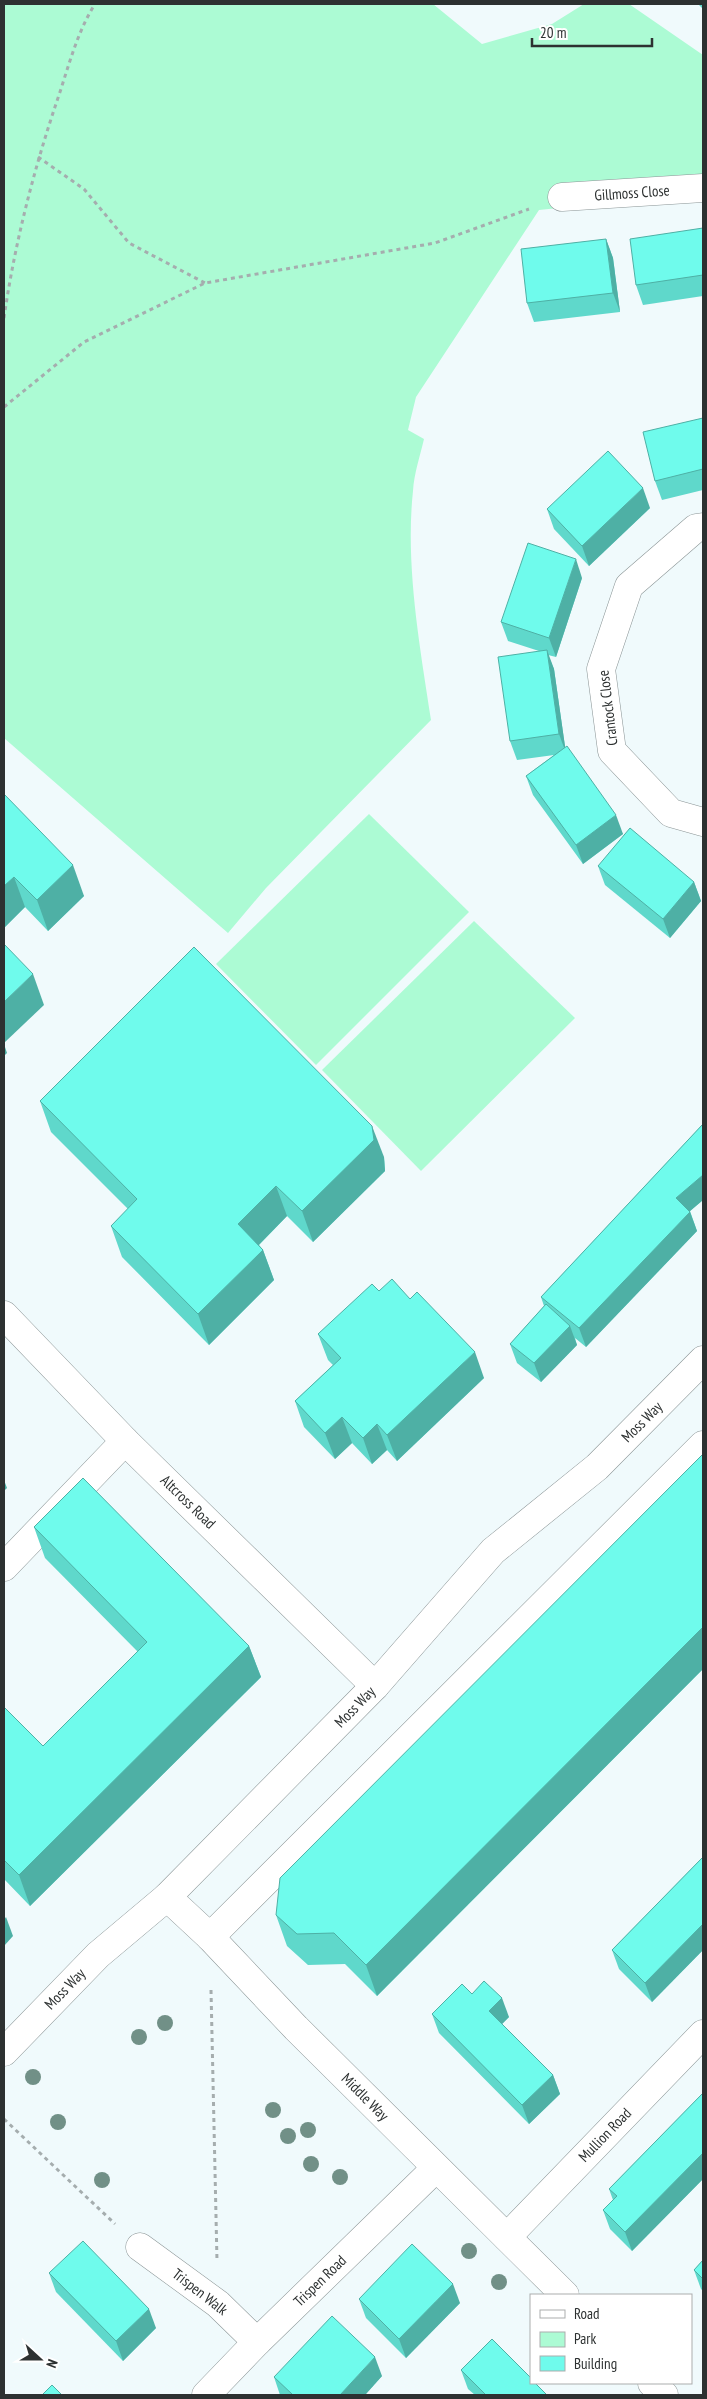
<svg xmlns="http://www.w3.org/2000/svg" width="707" height="2399" font-family="'PT Sans Narrow',sans-serif">
<rect width="100%" height="100%" fill="#f0fafc"/>
<g fill="#acfbd4">
<path d="M4,4h429l49,40 70,-20 32,-20h45l74,51v138l-164,17 -123,187 -8,33 16,9c-4,17 -10,35 -11,52 -8,74 7,156 18,229l-165,168 -38,45 -224,-195z"/>
<polygon points="369,814 469,912 316,1065 216,964"/>
<polygon points="474,921 575,1018 421,1171 322,1070"/>
</g>
<g fill="none" stroke-linecap="round" stroke-linejoin="round">
<g stroke="#8b9596" stroke-width="29">
<g id="minor">
<polyline points="562,197 703,188"/>
<polyline points="703,527 696,528 629,586 601,669 612,751 671,813 703,822"/>
<polyline points="4,1315 125,1441 375,1686"/>
<polyline points="4,1567 125,1441"/>
<polyline points="167,1897 210,1937 296,2028 565,2295"/>
<polyline points="210,1937 703,1445"/>
<polyline points="4,2052 98,1955 167,1897 375,1686 493,1551 597,1467 703,1360"/>
<polyline points="507,2237 703,2034"/>
<polyline points="140,2247 218,2304 257,2342"/>
<polyline points="652,2383 664,2395"/>
<polyline points="206,2395 257,2342 436,2168"/>
</g>
</g>
<g stroke="#a5adae" stroke-width="3" stroke-dasharray="4 4" stroke-linecap="butt">
<polyline points="38,157 84,189 129,243 205,283"/>
<path d="M4,318c11,-77 31,-153 56,-226 10,-31 18,-61 35,-88"/>
<polyline points="4,407 84,342 205,283 435,243 529,209"/>
<polyline points="211,1990 217,2261"/>
<polyline points="4,2119 115,2224"/>
</g>
<use href="#minor" stroke="#fff" stroke-width="28"/>
</g>
<g fill="#719087">
<circle cx="165" cy="2023" r="8"/>
<circle cx="139" cy="2037" r="8"/>
<circle cx="33" cy="2077" r="8"/>
<circle cx="273" cy="2110" r="8"/>
<circle cx="58" cy="2122" r="8"/>
<circle cx="308" cy="2130" r="8"/>
<circle cx="288" cy="2136" r="8"/>
<circle cx="311" cy="2164" r="8"/>
<circle cx="340" cy="2177" r="8"/>
<circle cx="102" cy="2180" r="8"/>
<circle cx="469" cy="2251" r="8"/>
<circle cx="499" cy="2282" r="8"/>
</g>
<g fill="#5fd8cb">
<polygon points="698,4 703,4 703,9"/>
<polygon points="703,228 703,296 643,305 636,285"/>
<polygon points="606,239 613,258 620,312 534,322 527,303"/>
<polygon points="703,418 703,490 662,500 655,481"/>
<polygon points="650,508 589,566 554,529 547,509"/>
<polygon points="582,578 556,657 548,655 554,669 565,747 623,834 583,864 533,795 526,776 554,755 517,760 510,741 539,651 508,641 501,622"/>
<polygon points="4,794 84,896 48,931 25,907 4,928"/>
<polygon points="598,866 694,882 701,901 670,938 605,885"/>
<polygon points="40,1101 384,1157 385,1171 313,1242 287,1216 259,1245 263,1250 274,1280 209,1345 122,1257 111,1226 128,1209 51,1132"/>
<polygon points="703,1124 703,1200 690,1211 697,1231 586,1347 575,1338 577,1345 541,1382 517,1363 510,1344 544,1306 541,1297"/>
<polygon points="379,1291 484,1378 397,1461 387,1450 372,1464 352,1443 335,1459 304,1427 295,1401 333,1365 328,1360 318,1334"/>
<polygon points="703,1454 703,1669 377,1996 345,1964 308,1965 287,1946 276,1915"/>
<polygon points="34,1527 249,1646 261,1677 30,1906 4,1879 4,1707 43,1746 138,1652 45,1558"/>
<polygon points="703,1857 703,1950 652,2002 619,1969 612,1950"/>
<polygon points="472,1994 509,2017 502,2024 553,2075 560,2094 529,2124 439,2033 432,2014"/>
<polygon points="703,2093 703,2179 632,2251 610,2229 603,2210 613,2200 609,2189"/>
<polygon points="703,2260 703,2291 701,2289 694,2270"/>
<polygon points="49,2273 156,2328 123,2361 56,2292"/>
<polygon points="359,2299 460,2303 406,2358 366,2318"/>
<polygon points="461,2370 547,2395 475,2395 468,2389"/>
<polygon points="382,2376 365,2395 280,2395 274,2377"/>
</g>
<g fill="#4eb0a5">
<polygon points="606,239 613,258 620,312 613,293"/>
<polygon points="643,488 650,508 589,566 582,546"/>
<polygon points="576,559 582,578 556,657 549,638"/>
<polygon points="547,650 554,669 566,753 559,734"/>
<polygon points="616,815 623,834 583,864 576,845"/>
<polygon points="73,865 84,896 48,931 37,900"/>
<polygon points="14,877 25,907 4,928 4,886"/>
<polygon points="694,882 701,901 670,938 663,919"/>
<polygon points="33,974 44,1005 4,1043 4,1002"/>
<polygon points="4,1044 7,1053 4,1056"/>
<polygon points="372,1126 384,1157 385,1171 313,1242 302,1211"/>
<polygon points="703,1175 703,1200 683,1217 676,1198"/>
<polygon points="276,1186 287,1216 249,1255 238,1224"/>
<polygon points="690,1212 697,1231 586,1347 579,1328"/>
<polygon points="263,1250 274,1280 209,1345 198,1314"/>
<polygon points="570,1326 577,1345 541,1382 534,1363"/>
<polygon points="475,1352 484,1378 397,1461 387,1435"/>
<polygon points="342,1417 352,1443 335,1459 325,1433"/>
<polygon points="377,1424 387,1450 372,1464 363,1438"/>
<polygon points="4,1480 7,1488 4,1491"/>
<polygon points="703,1627 703,1669 377,1996 366,1965"/>
<polygon points="249,1646 261,1677 30,1906 19,1875"/>
<polygon points="6,1917 13,1936 4,1946 4,1920"/>
<polygon points="703,1924 703,1950 652,2002 645,1983"/>
<polygon points="502,1998 509,2017 496,2030 489,2011"/>
<polygon points="553,2075 560,2094 529,2124 522,2105"/>
<polygon points="703,2153 703,2179 632,2251 625,2232"/>
<polygon points="453,2284 460,2303 406,2358 399,2339"/>
<polygon points="149,2309 156,2328 123,2361 116,2341"/>
<polygon points="375,2357 382,2376 365,2395 340,2395"/>
</g>
<g fill="#6ffbec" stroke="#4eb0a5">
<polygon points="703,228 703,275 636,285 630,239"/>
<polygon points="606,239 613,293 527,303 521,249"/>
<polygon points="703,418 703,469 655,481 643,432"/>
<polygon points="608,451 643,488 582,546 547,509"/>
<polygon points="528,543 576,559 549,638 501,622"/>
<polygon points="547,650 559,734 510,741 498,657"/>
<polygon points="567,746 616,815 576,845 526,776"/>
<polygon points="4,794 73,865 37,900 14,877 4,886"/>
<polygon points="630,828 694,882 663,919 598,866"/>
<polygon points="4,944 33,974 4,1002"/>
<polygon points="194,947 372,1126 374,1140 302,1211 276,1186 238,1224 263,1250 198,1314 111,1226 137,1199 40,1101"/>
<polygon points="703,1124 703,1175 676,1198 690,1212 579,1328 541,1297"/>
<polygon points="392,1279 410,1299 417,1292 475,1352 387,1435 377,1424 363,1438 342,1417 325,1433 295,1401 341,1358 318,1334 372,1284 379,1291"/>
<polygon points="546,1304 570,1326 534,1363 510,1344"/>
<polygon points="703,1454 703,1627 366,1965 334,1933 297,1934 276,1915 280,1878"/>
<polygon points="83,1478 249,1646 19,1875 4,1860 4,1707 43,1746 147,1642 34,1527"/>
<polygon points="703,1857 703,1924 645,1983 612,1950"/>
<polygon points="484,1981 502,1998 489,2011 553,2075 522,2105 432,2014 462,1984 472,1994"/>
<polygon points="703,2093 703,2153 625,2232 603,2210 617,2196 609,2189"/>
<polygon points="83,2241 149,2309 116,2341 49,2273"/>
<polygon points="412,2244 453,2284 399,2339 359,2299"/>
<polygon points="703,2260 703,2279 694,2270"/>
<polygon points="332,2316 375,2357 340,2395 293,2395 274,2377"/>
<polygon points="492,2339 531,2378 531,2383 535,2383 547,2395 486,2395 461,2370"/>
<polygon points="52,2385 62,2395 42,2395"/>
</g>
<g text-anchor="middle" stroke-width="4" stroke-linejoin="round" paint-order="stroke">
<g font-size="15" fill="#2d3131" stroke="#fff">
<text transform="translate(632 193) rotate(-4)" y="5">Gillmoss Close</text>
<text transform="translate(608 708) rotate(-97)" y="5">Crantock Close</text>
<text transform="translate(642 1422) rotate(-45)" y="5">Moss Way</text>
<text transform="translate(188 1502) rotate(44)" y="5">Altcross Road</text>
<text transform="translate(355 1707) rotate(-46)" y="5">Moss Way</text>
<text transform="translate(65 1989) rotate(-46)" y="5">Moss Way</text>
<text transform="translate(365 2097) rotate(45)" y="5">Middle Way</text>
<text transform="translate(605 2135) rotate(-46)" y="5">Mullion Road</text>
<text transform="translate(320 2281) rotate(-44)" y="5">Trispen Road</text>
<text transform="translate(200 2292) rotate(38)" y="5">Trispen Walk</text>
</g>
</g>
<rect width="707" height="2399" fill="none" stroke="#2d3131" stroke-width="10"/>
<rect x="530" y="2294" width="162" height="90" fill="#ffffff" stroke="#abadad"/>
<rect x="540" y="2310" width="25" height="8" fill="#ffffff" stroke="#abadad"/>
<text x="574" y="2319" font-size="15" fill="#2d3131">Road</text>
<rect x="540" y="2332" width="25" height="15" fill="#acfbd4" stroke="#abadad"/>
<text x="574" y="2344" font-size="15" fill="#2d3131">Park</text>
<rect x="540" y="2356" width="25" height="15" fill="#6ffbec" stroke="#abadad"/>
<text x="574" y="2369" font-size="15" fill="#2d3131">Building</text>
<g transform="translate(40 2359) rotate(111)" stroke="#ffffff" stroke-width="4" paint-order="stroke">
<path d="M0-4L9 19L0 12L-9 19Z" fill="#2d3131"/>
<text y="-8" font-size="14" font-weight="bold" text-anchor="middle" fill="#2d3131">N</text>
</g>
<path d="M532 38v8h120v-8" fill="none" stroke="#2d3131" stroke-width="2.5"/>
<text x="540" y="38" font-size="15" fill="#2d3131" stroke="#ffffff" stroke-width="4" paint-order="stroke">20 m</text>
</svg>
